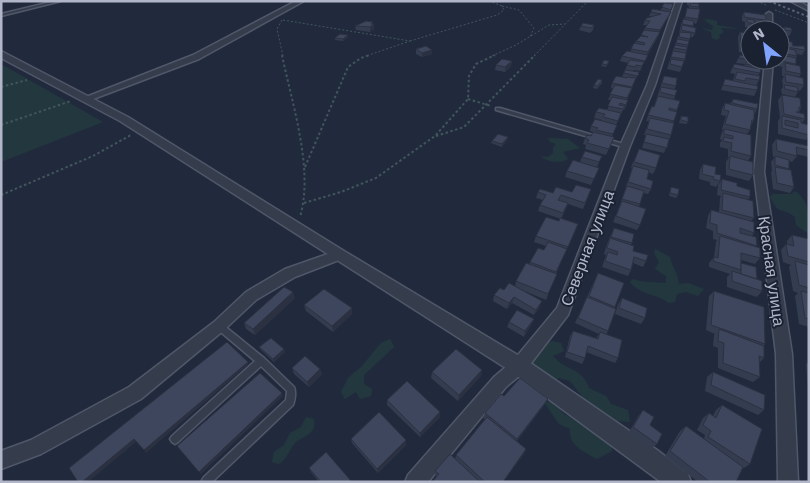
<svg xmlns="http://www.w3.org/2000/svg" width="810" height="483" font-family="'Work Sans',sans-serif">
<rect width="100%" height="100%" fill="#212a3d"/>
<g fill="#23383e">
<polygon points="708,19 717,21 717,25 740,29 721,28 724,32 719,35 720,38 716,40 712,38 711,32 701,28 712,30 713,26 704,20"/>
<polygon points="1,64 103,122 1,162"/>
<path d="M548,138l20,1 12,9 -17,4 5,7c-9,5 -20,3 -28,-3l8,1 5,-4v-5l3,-4 -6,-2z"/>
<path d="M795,191c15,11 14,24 14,43l-13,-9 -1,-8c-14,-11 -16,-1 -25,-20l3,-3h18z"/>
<path d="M655,249l15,8c2,10 8,16 9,27l9,-1 16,6 -6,7 -12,-4 -9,2 -2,8 -6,1c-13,-10 -29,-8 -39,-21l3,-3c11,4 21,3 33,4v-7l-11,-7 4,-7 -5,-9z"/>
<polygon points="390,339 394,347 364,375 364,384 372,389 371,396 360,399 356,392 345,399 341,392 348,378 361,367 381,343"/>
<path d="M552,341l9,2 3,8 -11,5c12,15 29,11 36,32l17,8 5,8 17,6 2,12 -12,-1 -34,-22 -14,-18 -11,-3 -6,3 -20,-13v-11l12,-12z"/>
<path d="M544,402h9l11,12 22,11 25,18 1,8 -15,8c-12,-7 -29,-13 -27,-30l-11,-5z"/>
<path d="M306,417l8,2c2,16 -9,16 -18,23 -7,7 -8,16 -17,22l-7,-2 2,-10 10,-7 6,-12 11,-6z"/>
</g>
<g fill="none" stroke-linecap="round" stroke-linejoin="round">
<g stroke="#505768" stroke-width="3">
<g id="service">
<polygon points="55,1 61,1 1,16 1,14"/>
<polygon points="496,108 500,108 627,145 627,146 625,147 623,147 496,110"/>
<path d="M219,323l3,1 42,34 30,29c2,5 1,13 -1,18l-81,77h-9l-1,-2 2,-3 82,-77 1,-9 -26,-25 -83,76 -3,2 -3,-2 -2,-3 2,-3 83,-75 -39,-33 -1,-2 1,-2z"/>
</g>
</g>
<g stroke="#505768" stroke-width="3">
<g id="minor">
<polygon points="296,1 304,1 199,59 88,101 81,99 193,55"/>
<polygon points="676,1 682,1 655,85 630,146 568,315 525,371 506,387 428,482 405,482 408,475 494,377 513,361 557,308 620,146 647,85"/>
<polygon points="790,1 798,1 809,7 809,11"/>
<polygon points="769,12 772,14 772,30 766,30 766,14"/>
<polygon points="765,60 773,60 764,172 792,354 798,482 778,482 776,354 754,172"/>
<polygon points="339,250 344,252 345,255 344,258 295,277 256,300 224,330 141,399 41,454 1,469 1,451 31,440 129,387 214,322 246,292 285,269"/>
</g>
</g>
<g stroke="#505768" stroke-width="3">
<polygon id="tertiary" points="1,51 128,117 344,251 526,360 657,450 688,474 691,482 661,482 512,372 120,121 1,58"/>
</g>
<g stroke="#41555b" stroke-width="1" stroke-dasharray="2 2" stroke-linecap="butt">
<polyline points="757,1 768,6"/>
<polyline points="502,6 519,10 534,28 530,37"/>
<polyline points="775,10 809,23"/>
<polyline points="282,20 277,29 283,56"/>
<polyline points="283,20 410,41 366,56"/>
<polyline points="410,41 497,15 504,10 502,6 489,1"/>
<polyline points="492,56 516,45 549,25 565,24"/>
<polyline points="534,56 588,1"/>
</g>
<g stroke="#41555b" stroke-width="2" stroke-dasharray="2.5 2.5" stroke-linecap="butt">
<path d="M282,55c10,49 32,114 18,162"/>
<polyline points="1,87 27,80"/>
<polyline points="468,99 491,106"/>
<polyline points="1,125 71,101"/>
<polyline points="436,136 464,127 535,55"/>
<polyline points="305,167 348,67 361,58 370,55"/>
<polyline points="1,195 93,156 131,135"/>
<polyline points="304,203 341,192 376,178 435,136 468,99 469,76 476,64 495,55"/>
</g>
<use href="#service" fill="#353d4d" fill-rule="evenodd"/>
<use href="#minor" fill="#353d4d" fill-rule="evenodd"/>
<use href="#tertiary" fill="#353d4d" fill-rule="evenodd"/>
<polyline stroke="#576074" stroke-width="2" stroke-dasharray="2.5 2.5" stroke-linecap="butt" points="769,1 809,17"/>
</g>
<g fill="#343c50">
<polygon points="687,1 699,1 698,4 699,7 698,19 696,24 694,23 693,27 695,33 693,37 690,37 686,53 685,59 680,72 667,69 673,50 679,34 681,24 683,19 684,20 687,8 689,8 689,6 687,5"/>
<polygon points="800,1 809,1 809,3 801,3"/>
<polygon points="664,3 671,10 669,16 659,32 660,32 658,37 647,56 640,71 634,70 634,71 639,72 627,100 626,106 624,110 623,110 616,125 612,137 614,137 606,155 585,149 586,145 583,144 585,138 591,136 593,132 590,131 591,126 602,121 602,120 594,118 596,112 607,110 611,100 608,100 613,89 611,88 612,83 622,77 628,63 620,61 622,56 630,52 636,41 641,36 645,28 647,25 643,25 645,20 652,16 649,16 651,12 661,10"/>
<polygon points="744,12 766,19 764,23 761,24 754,23 752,28 765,30 750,30 750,60 762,67 758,76 759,80 756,86 743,83 757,90 754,96 721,90 725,79 733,81 735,74 730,73 734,64 744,66 745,64 736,63 740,55 747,57 748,53 739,52 738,37 740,32 748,34 751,28 745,27 745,22 742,21 742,16"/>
<polygon points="373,22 374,29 370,32 356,30 355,26"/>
<polygon points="594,25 593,30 590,33 579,30 581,26"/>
<polygon points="784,27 792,31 789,36 782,35 781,32"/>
<polygon points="348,37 343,41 335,40 335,38"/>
<polygon points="780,40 805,50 802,55 796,54 797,56 796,58 796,64 795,65 801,74 799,77 804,85 800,91 798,90 798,92 795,97 782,94 781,90 783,87 782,80 784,76 782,76 782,68 783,67 778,66 778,60 780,60"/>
<polygon points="416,49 432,54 422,57 416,54"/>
<polygon points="512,61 511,66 505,72 495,70 496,65"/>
<polygon points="609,61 606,67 601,66 602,64"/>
<polygon points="664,76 676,86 674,90 675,96 674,99 680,101 673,123 671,135 664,153 642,148 646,135 644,135 649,121 646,121 652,106 654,106"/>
<polygon points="602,80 602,83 597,89 593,88 594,85"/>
<polygon points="782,95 801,108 799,113 805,119 802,123 809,125 809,136 806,140 778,134 778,121 780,118 778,100"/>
<polygon points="733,99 757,109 754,115 754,120 751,125 750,130 747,134 751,156 748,161 753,175 749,181 726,175 726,162 729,157 728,157 728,149 720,147 720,143 722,140 720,139 721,135 723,130 722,129 726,116 721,115 722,109 725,103 730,104"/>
<polygon points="681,116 688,122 686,124 679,123"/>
<polygon points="508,137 507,140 502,147 491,143 492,141"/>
<polygon points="776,139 809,146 809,157 796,154 797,156 792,162 789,161 789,169 788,170 794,187 790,193 773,189 771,172 772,171 771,162 775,157 773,157 772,145"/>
<polygon points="639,149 656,168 653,174 648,172 647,179 651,189 648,194 643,193 639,207 640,225 637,230 613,222 620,205 632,168 631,167"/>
<polygon points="602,156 597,167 599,168 591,185 565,177 567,171 580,162 582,157"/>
<polygon points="703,164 715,174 720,181 716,187 710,185 710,182 699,179 700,170"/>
<polygon points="722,179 737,186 750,197 748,199 754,218 751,221 754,233 752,236 757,246 756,247 760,258 755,264 741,260 741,263 757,279 762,291 757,297 727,287 727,277 730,274 709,267 709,263 714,257 716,242 717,240 713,239 713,231 706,228 708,216 711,210 719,212 720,198 721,196 717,195 718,185"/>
<polygon points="671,187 678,195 676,198 669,196 670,190"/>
<polygon points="538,192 553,193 572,192 589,195 583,209 568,204 561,219 538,211 540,205 543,200 536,198"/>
<polygon points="614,228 632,243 631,245 633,251 646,261 643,267 633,263 631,270 628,276 602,267 606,255 604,254 607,244"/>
<polygon points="575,230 556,274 546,300 517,288 540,307 534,315 512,303 507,309 493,301 494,295 504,290 515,287 516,281 530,264 530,262 544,250 546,246 534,242 536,236"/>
<polygon points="792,235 809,239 809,327 799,324 795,296 798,293 793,291 789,267 791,265 783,262 781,250 786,244 787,244 787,241"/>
<polygon points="598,273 615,307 608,331 606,335 618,358 615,363 586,352 585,358 582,364 565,357 570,336 573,331 596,338 599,334 575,323"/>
<polygon points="714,291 765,344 764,346 764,358 759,363 760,377 753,382 718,368 718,348 713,346 714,335 715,334 706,330 709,296"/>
<polygon points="295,298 255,335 246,329 244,323"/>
<polygon points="622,298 645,318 641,324 615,314 618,304"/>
<polygon points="304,305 352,308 352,314 333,332 306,311"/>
<polygon points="534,319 531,325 524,337 507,327 509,322"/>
<polygon points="259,347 284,349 285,352 274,362 261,350"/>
<polygon points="809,362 809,400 806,364"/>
<polygon points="292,368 320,369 322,374 309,387 294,374"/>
<polygon points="482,370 481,376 458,401 431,378 432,372"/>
<polygon points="713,372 764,410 758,415 705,391 707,377"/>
<polygon points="504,396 545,404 517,441 526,449 524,454 503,482 432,482 437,477 435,475 435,471 455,459 456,455 485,419 483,418 485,413"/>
<polygon points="387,400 440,417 420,437 387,405"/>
<polygon points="722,405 750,464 744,468 743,468 736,482 698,482 665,456 680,431 686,426 704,439 705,435 697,430 703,418 709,413 713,416 716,410"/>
<polygon points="643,410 657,444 652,448 629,432 639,415"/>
<polygon points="351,439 406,440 406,445 378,473 352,443"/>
<polygon points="309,468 352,482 319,482 311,472"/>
</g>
<g fill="#2b3141">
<polygon points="671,12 669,16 658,35 660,30"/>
<polygon points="766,19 764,23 761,24 764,20"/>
<polygon points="373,22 374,29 370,32 370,27 371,24"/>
<polygon points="660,32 647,56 643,66 648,52"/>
<polygon points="348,35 348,37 343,41 343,39"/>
<polygon points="432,50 432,54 422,57 422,53"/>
<polygon points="512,61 511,66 505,72 505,67"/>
<polygon points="508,137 507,140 502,147 502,144"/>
<polygon points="293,292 295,298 255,335 253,329"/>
<polygon points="514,297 512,303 507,309 509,303"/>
<polygon points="542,301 540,307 534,315 536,310"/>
<polygon points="352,308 352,314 333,332 332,326"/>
<polygon points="534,319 531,325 524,337 525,331"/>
<polygon points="284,349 285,352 274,362 273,359"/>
<polygon points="248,362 249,364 146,453 144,450"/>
<polygon points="320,369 322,374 309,387 307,382"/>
<polygon points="482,370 481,376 458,401 459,395"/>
<polygon points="282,393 283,396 201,474 199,472"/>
<polygon points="548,399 545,404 514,444 517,439"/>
<polygon points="440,412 440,417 420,437 420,433"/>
<polygon points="134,439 137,441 88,482 82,482"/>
<polygon points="406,440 406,445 378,473 377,469"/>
<polygon points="526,449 524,454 503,482"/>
</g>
<g fill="#3d465d" stroke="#2b3141" fill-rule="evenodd">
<polygon points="664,3 673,4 671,10 662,7"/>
<polygon points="691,3 699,4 699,7 690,6"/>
<polygon points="687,8 700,9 698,19 685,17"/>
<polygon points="652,9 671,12 660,30 645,28 650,21 645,20 647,18 661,14 651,12"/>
<polygon points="744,12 766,15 766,19 764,20 744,17"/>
<polygon points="683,19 694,21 693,26 682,24"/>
<polygon points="747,19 754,20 754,24 747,22"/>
<polygon points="366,21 373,22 371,24 374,24 370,27 355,26"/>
<polygon points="583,23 594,25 591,28 581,26"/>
<polygon points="682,25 696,28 695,33 681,30"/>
<polygon points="751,27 765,30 751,30"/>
<polygon points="784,27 791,28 792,31 785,30"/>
<polygon points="644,30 660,32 648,52 631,49 634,43 644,45 645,43 636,41 641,36 648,37 641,35"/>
<polygon points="680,32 691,33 690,39 679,37"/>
<polygon points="740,32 750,34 750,48 741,47"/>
<polygon points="340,34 348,35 343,39 335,38"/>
<polygon points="677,39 689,41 688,45 676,43"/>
<polygon points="780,40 792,42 793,46 804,46 805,50 780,46"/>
<polygon points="675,45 687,47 687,50 674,48"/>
<polygon points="426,46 432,50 422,53 416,49"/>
<polygon points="780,47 795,50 797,56 781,53"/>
<polygon points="627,51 648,55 645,61 622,56"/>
<polygon points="673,51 686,53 685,59 671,57"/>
<polygon points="740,55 750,57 750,60 763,60 762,67 746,64 747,59 739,58"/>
<polygon points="781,55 796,58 796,64 781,61"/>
<polygon points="502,59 512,61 505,67 496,65"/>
<polygon points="671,59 684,61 682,67 670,64"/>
<polygon points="604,60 609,61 607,65 602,64"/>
<polygon points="630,60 644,62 642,66 636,65 635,67 627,65"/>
<polygon points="785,63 800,66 801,74 786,71"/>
<polygon points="734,64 761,69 760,73 733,68"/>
<polygon points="625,70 639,72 638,76 624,73"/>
<polygon points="737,72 760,76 759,80 746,78 745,81 735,79"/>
<polygon points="785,74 803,78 804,85 786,82"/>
<polygon points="616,76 627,78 628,77 636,78 632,87 612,83"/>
<polygon points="664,76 677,78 676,86 662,83"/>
<polygon points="598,79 602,80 598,86 594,85"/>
<polygon points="725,79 758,86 757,90 723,85"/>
<polygon points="615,85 632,88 627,98 610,94"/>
<polygon points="784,85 797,87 798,92 785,89"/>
<polygon points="661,87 677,90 675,96 660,92"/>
<polygon points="782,95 800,98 801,108 799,107 799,112 796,112 804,114 805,119 784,114"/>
<polygon points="658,96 680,101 677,110 669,108 669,110 677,112 674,121 648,115 652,106 654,107"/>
<polygon points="612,97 628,100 626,105 620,103 619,105 625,106 623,109 608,106"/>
<polygon points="733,99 758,104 757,109 732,103"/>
<polygon points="725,103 754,110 754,120 752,120 750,130 725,124 729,111 724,110"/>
<polygon points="599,108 621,113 618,121 603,117 605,114 596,112"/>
<polygon points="681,116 688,117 688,122 681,120"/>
<path d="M782,116l19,4v3l8,2v10l-27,-7zM785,120l13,3v5l-13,-3z"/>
<polygon points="650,118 674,123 671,135 647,129"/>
<polygon points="595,119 617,125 613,134 596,130 598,128 591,126"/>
<polygon points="724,129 751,135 751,156 731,151 732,143 723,141 724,137 733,139 733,136 724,134"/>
<polygon points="593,132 614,137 609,149 587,143 589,140 585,138 587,135 591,136"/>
<polygon points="498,134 508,137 502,144 492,141"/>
<polygon points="646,134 669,139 667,148 644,142"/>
<polygon points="776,139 809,146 809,150 796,147 797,156 777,151"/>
<polygon points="639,149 660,155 656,168 634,162"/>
<polygon points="585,151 602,156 599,162 582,157"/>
<polygon points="730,156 753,162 753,175 729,169"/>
<polygon points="775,156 789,160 789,169 775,165"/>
<polygon points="573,160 599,168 594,179 567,171"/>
<polygon points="703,164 716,167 715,174 721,175 720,181 713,179 714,177 702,174"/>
<polygon points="633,166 649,170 647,179 653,181 651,189 628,182"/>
<polygon points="775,167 791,170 794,187 777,183"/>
<polygon points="722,179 737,183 737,186 750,190 750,197 721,190"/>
<polygon points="576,185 591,189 585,203 561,195 558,200 568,203 563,213 540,205 546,195 538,192 540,189 553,193 556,187 572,192"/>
<polygon points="627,186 644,191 640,204 622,199"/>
<polygon points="671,187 679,189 678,195 670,193"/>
<polygon points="723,193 753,201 754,218 722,210"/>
<polygon points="622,201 646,209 640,225 616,216"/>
<polygon points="711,210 754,222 754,233 740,228 740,233 756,237 757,246 717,233 717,225 710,223"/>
<polygon points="546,217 559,221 560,218 578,224 568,247 536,236"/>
<polygon points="614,228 634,234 632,243 611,237"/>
<polygon points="792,235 809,239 809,262 788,256 786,244 794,246"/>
<polygon points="720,236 760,248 760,258 741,253 741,270 713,261 714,257 718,258"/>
<polygon points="610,238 634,246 633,251 648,255 646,261 634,257 631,270 605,261 608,252 617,255 618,252 607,248"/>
<polygon points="548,242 567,249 556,272 530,262 538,248 544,250"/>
<polygon points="795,261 809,265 809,288 799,285"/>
<polygon points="526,263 557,274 548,294 516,281"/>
<polygon points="741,263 756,267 757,279 741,274"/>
<polygon points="732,271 762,281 762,291 732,281"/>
<polygon points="598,273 624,283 615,307 589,296"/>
<polygon points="509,283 542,301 536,310 514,297 509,303 494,295 500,288 504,290"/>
<polygon points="284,287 293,292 253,329 244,323"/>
<polygon points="324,289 352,308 332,326 304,305"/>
<polygon points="714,291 764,307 765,344 711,325"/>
<polygon points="801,291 809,293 809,319 805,318"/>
<polygon points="587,297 616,309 608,331 578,318"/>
<polygon points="622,298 647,308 645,318 619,308"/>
<polygon points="517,310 534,319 525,331 509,322"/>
<polygon points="719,329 764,346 764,358 759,356 760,377 723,363 724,343 718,341"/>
<polygon points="573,331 598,339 600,332 622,340 618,358 588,346 585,358 567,352"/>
<polygon points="271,338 284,349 273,359 259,347"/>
<polygon points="227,342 248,362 144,450 134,439 82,482 78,482 69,468"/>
<polygon points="456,349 482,370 459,395 432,372"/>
<polygon points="305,356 320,369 307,382 292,368"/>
<polygon points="713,372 765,395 764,410 711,385"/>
<polygon points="260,373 282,393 199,472 177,446"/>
<polygon points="520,378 548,399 517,439 485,413 501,394 504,396"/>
<polygon points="407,381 440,412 420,433 387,400"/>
<polygon points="722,405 762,429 750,464 708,437 711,431 703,425 709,413 716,418"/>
<polygon points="643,410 654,417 650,425 662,434 657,444 633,427"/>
<polygon points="379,412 406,440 377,469 351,439"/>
<polygon points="487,417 526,449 503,482 485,482 456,455"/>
<polygon points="686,426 743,467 736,482 710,482 670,451"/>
<polygon points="326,452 352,482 321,482 309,468"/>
<polygon points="450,454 480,482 432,482 439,474 435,471"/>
</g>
<g text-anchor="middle" stroke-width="4" stroke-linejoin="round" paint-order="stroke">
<g font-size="16" fill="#b1b7c9" stroke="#1a2232">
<text transform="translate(587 248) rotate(-69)" y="6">Северная улица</text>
<text transform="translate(772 271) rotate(82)" y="6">Красная улица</text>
</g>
</g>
<rect width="810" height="483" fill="none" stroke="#b1b7c9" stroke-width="5"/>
<g transform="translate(765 45) rotate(330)"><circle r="24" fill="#1a2232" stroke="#565e6e"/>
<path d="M0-4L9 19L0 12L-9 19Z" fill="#80a3fe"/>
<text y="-8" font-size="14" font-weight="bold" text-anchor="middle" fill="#b1b7c9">N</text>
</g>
</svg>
